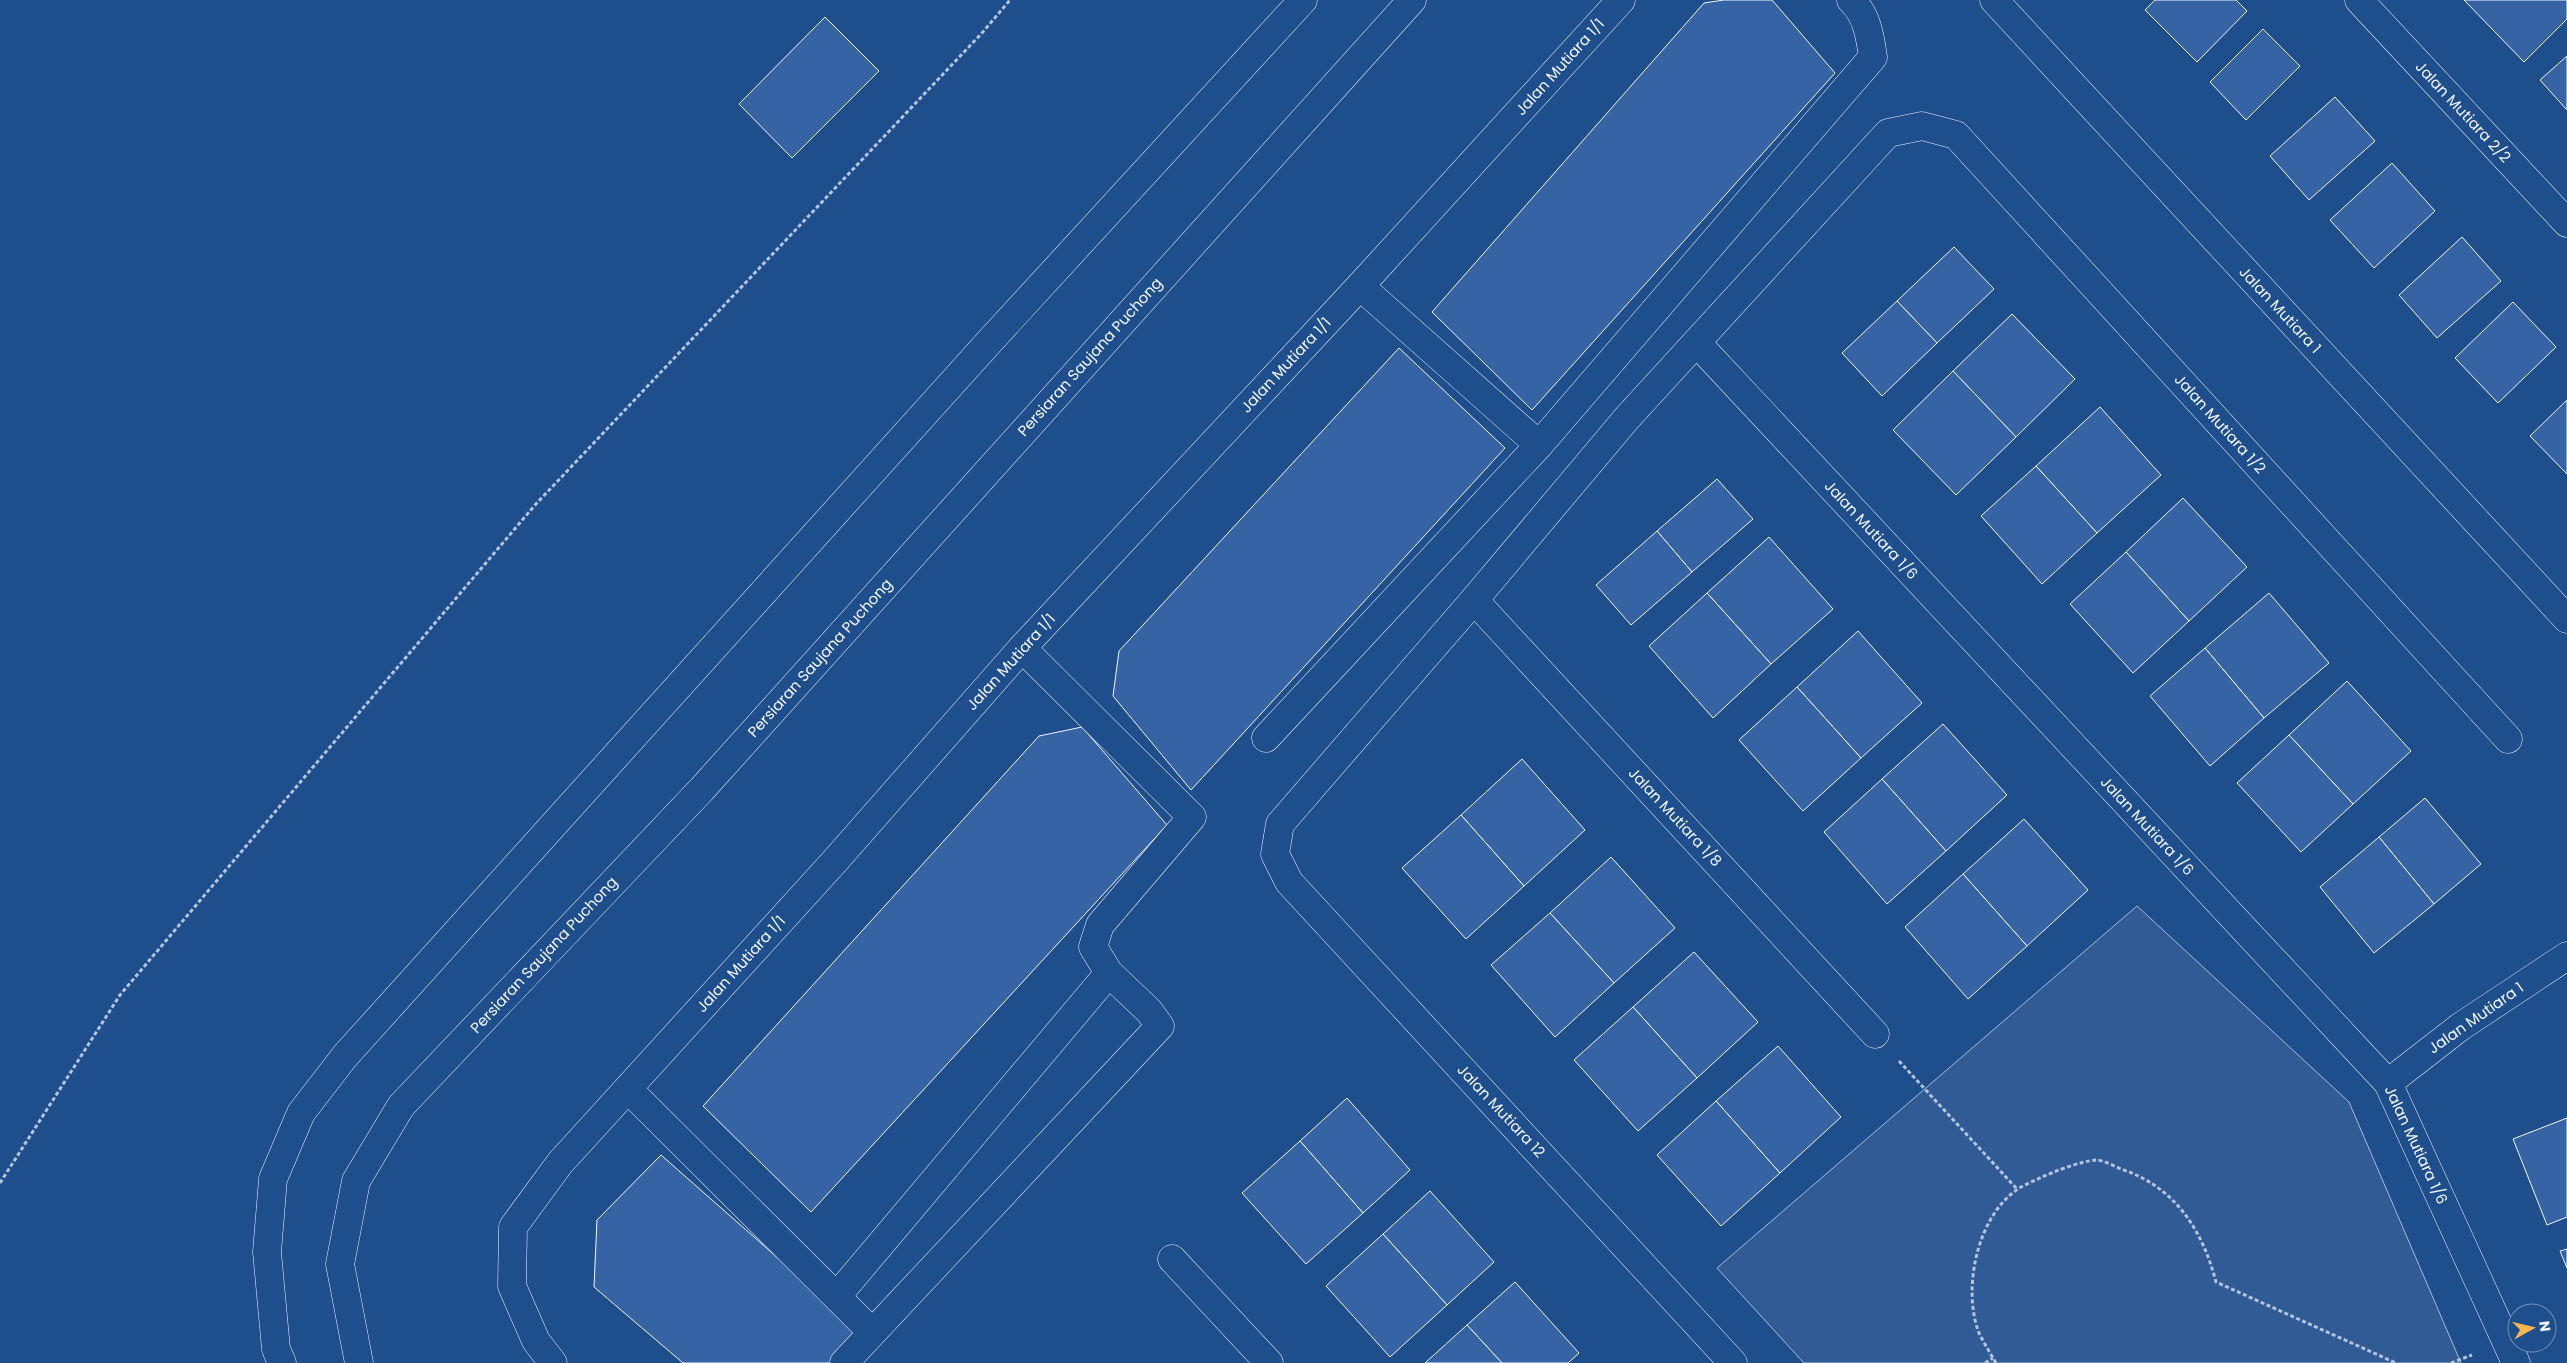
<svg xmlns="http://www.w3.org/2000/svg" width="2567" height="1363" font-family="Poppins,sans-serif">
<rect width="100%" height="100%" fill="#1f4e8c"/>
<polygon fill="#305b95" stroke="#a8bbd7" points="2137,906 2349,1102 2461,1363 1804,1363 1717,1268"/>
<g fill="#3563a3" stroke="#f2f6ff">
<polygon points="1724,0 1772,0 1835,73 1532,410 1432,312 1704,3"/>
<polygon points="2155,0 2236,0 2247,11 2197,62 2145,10"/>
<polygon points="2464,0 2567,0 2567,19 2524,62"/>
<polygon points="825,17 879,71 792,158 739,104"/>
<polygon points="2263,29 2300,66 2246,120 2210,82"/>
<polygon points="2567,56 2567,110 2540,80"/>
<polygon points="2335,97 2375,141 2309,200 2270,156"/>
<polygon points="2392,163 2435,211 2374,268 2330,220"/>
<polygon points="2462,237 2501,281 2437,338 2399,295"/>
<polygon points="1954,247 1994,289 1937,343 1897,301"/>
<polygon points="1897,301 1937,343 1882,396 1842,353"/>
<polygon points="2513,302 2556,347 2498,403 2455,358"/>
<polygon points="2012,314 2075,379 2016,437 1953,371"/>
<polygon points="1399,348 1505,448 1191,790 1113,696 1119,651"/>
<polygon points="1953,371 2016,437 1956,495 1893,430"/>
<polygon points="2567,400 2567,474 2530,436"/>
<polygon points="2100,407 2161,475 2097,533 2036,466"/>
<polygon points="2036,466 2097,533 2042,584 1981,516"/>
<polygon points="1717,479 1753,519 1692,572 1657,531"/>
<polygon points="2183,498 2247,567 2189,621 2126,552"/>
<polygon points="1657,531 1692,572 1631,625 1596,585"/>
<polygon points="1769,537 1833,609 1771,664 1707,593"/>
<polygon points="2126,552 2189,621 2133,673 2070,604"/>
<polygon points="1707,593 1771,664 1713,718 1649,646"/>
<polygon points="2269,593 2329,663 2264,718 2205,648"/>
<polygon points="1858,631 1922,703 1861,758 1797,687"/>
<polygon points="2205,648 2264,718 2210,766 2150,696"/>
<polygon points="2347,681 2411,751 2353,804 2289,735"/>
<polygon points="1797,687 1861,758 1803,811 1739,740"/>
<polygon points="1943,724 2007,795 1946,851 1882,779"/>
<polygon points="1082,727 1167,825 811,1212 703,1106 1039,736"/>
<polygon points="2289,735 2353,804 2301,852 2237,783"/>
<polygon points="1522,759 1585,830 1524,886 1461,815"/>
<polygon points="1882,779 1946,851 1887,904 1824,832"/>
<polygon points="2425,798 2481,864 2434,904 2379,837"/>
<polygon points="1461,815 1524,886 1466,939 1402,868"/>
<polygon points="2024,819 2088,890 2027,946 1963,874"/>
<polygon points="2379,837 2434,904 2374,953 2320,887"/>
<polygon points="1611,857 1675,928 1614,983 1550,913"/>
<polygon points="1963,874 2027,946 1968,999 1905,927"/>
<polygon points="1550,913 1614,983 1555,1037 1491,965"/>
<polygon points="1694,952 1758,1022 1697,1078 1633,1007"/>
<polygon points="1633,1007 1697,1078 1638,1131 1574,1060"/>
<polygon points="1778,1046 1841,1117 1780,1173 1716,1101"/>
<polygon points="1347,1098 1410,1170 1363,1213 1300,1141"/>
<polygon points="1716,1101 1780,1173 1721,1226 1657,1155"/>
<polygon points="2567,1118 2567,1217 2547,1225 2513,1139"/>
<polygon points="1300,1141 1363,1213 1306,1264 1242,1193"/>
<polygon points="661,1155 863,1333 837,1363 683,1363 594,1287 597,1220"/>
<polygon points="1430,1191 1494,1262 1447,1305 1383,1234"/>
<polygon points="1383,1234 1447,1305 1390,1357 1326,1286"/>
<polygon points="2567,1249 2567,1268 2560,1251"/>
<polygon points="1515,1282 1579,1353 1568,1363 1502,1363 1467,1325"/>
<polygon points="1467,1325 1502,1363 1425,1363"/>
</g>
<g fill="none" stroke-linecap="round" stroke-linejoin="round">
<g stroke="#f2f6ff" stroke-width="29">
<g id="minor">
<polyline points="1994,0 2567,619"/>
<polyline points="2359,0 2567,223"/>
<polyline points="1360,286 1539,445"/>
<polyline points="1697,343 2388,1083 2516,1363"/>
<polyline points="1474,600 1875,1034"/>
<path d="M1266,738l273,-293 334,-388c-3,-21 -6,-42 -22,-57"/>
<polyline points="2388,1083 2460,1027 2567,956"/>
<polyline points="628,1089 872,1332"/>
<polyline points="1172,1259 1269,1363"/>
<polyline points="837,1296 1109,973"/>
<polyline points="282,1363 276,1349 267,1252 273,1179 301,1113 345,1056 990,341 1303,0"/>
<polyline points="359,1363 340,1264 356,1181 401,1106 702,789 1412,0"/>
<polyline points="553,1363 536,1341 512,1286 513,1227 560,1163 834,862 1022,648 1360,286 1621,0"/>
<polyline points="844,1363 1160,1026 1149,1011 1109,973 1093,947 1100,925 1192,817 1022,648"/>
<polyline points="1733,1363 1289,882 1275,854 1280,824 1474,600 1627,418 1888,133 1922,126 1956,135 2508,739"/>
</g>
</g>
<g stroke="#b3c4dc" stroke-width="3" stroke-dasharray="4 2.5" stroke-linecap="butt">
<polyline points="1899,1061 2017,1189"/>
<polyline points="0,1183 120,995 535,505 982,33 1010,0"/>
<polyline points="1985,1363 1993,1358"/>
<path d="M1996,1363c-6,-10 -12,-20 -17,-30 -17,-44 -2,-117 39,-144 7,-5 16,-8 24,-12 13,-6 40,-16 54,-17 7,0 18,6 25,9 54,18 81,60 95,113l180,81"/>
<polyline points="2451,1363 2472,1355"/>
</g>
<use href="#minor" stroke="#1f4e8c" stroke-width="28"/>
</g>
<g text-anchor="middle" stroke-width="4" stroke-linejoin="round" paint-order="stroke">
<g font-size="15" fill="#f2f6ff" stroke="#1f4e8c">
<text transform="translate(1560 67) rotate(-48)" y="5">Jalan Mutiara 1/1</text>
<text transform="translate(2463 112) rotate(47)" y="5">Jalan Mutiara 2/2</text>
<text transform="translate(2280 310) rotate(47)" y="5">Jalan Mutiara 1</text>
<text transform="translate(1090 357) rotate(-48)" y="5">Persiaran Saujana Puchong</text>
<text transform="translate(1286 365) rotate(-47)" y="5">Jalan Mutiara 1/1</text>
<text transform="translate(2220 424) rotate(48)" y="5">Jalan Mutiara 1/2</text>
<text transform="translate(1871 530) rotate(47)" y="5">Jalan Mutiara 1/6</text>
<text transform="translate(820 658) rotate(-48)" y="5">Persiaran Saujana Puchong</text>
<text transform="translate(1011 662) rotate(-48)" y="5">Jalan Mutiara 1/1</text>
<text transform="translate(1675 817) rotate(47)" y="5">Jalan Mutiara 1/8</text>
<text transform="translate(2147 826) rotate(47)" y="5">Jalan Mutiara 1/6</text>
<text transform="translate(544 955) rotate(-47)" y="5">Persiaran Saujana Puchong</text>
<text transform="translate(741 964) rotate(-48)" y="5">Jalan Mutiara 1/1</text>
<text transform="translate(2476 1018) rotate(-35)" y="5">Jalan Mutiara 1</text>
<text transform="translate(1501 1111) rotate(47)" y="5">Jalan Mutiara 12</text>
<text transform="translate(2416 1145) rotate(65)" y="5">Jalan Mutiara 1/6</text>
</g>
</g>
<g transform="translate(2532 1328) rotate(82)"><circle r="24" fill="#1f4e8c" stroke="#7391ba"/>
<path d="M0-4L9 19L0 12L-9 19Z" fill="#ffb74d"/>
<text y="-8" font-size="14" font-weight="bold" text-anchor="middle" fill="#f2f6ff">N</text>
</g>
</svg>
